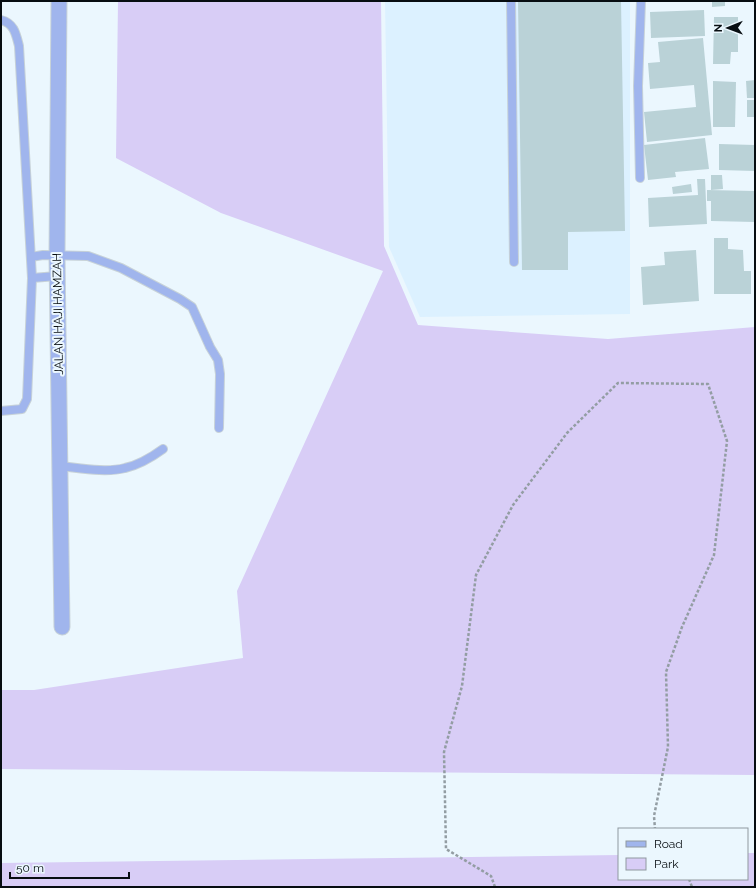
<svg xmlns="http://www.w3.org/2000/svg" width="756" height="888" font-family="Raleway,sans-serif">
<rect width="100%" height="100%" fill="#ebf7fe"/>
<polygon fill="#dcf1ff" points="385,1 630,1 630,314 420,317 389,247"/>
<g fill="#d8cdf6">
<polygon points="118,1 381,1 384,246 418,325 608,339 755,327 755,775 1,769 1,690 34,690 243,658 237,591 383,271 221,213 116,158"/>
<polygon points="747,853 755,853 755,887 1,887 1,863 619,855 619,879 747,879"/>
</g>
<g fill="#bad2d7">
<polygon points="518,1 621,1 625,231 568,232 568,270 522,270"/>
<polygon points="712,1 725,1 725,6 712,7"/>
<polygon points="704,10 705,36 651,38 650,12"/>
<polygon points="714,17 738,17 738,52 731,52 730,64 713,64"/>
<polygon points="703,38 712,135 647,142 644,112 696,107 694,85 650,89 648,63 660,62 658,42"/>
<polygon points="755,80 755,98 747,98 746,81"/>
<polygon points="713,81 736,82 735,127 713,127"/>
<rect x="747" y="100" width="8" height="17"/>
<polygon points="705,138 709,169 675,172 676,177 648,180 644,145"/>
<polygon points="719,144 755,145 755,171 719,170"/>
<polygon points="711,175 722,175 723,189 711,190"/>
<polygon points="697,179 705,179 707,224 649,227 648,198 698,195"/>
<polygon points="691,184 692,192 673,194 672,187"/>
<polygon points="707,190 755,191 755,222 711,221 711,201 707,201"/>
<polygon points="714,238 728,238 728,249 743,250 744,271 751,271 751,294 714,294"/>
<polygon points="696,250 699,301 643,305 641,267 665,265 664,252"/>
</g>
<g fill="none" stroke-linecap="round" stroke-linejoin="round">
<g stroke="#c7d2d8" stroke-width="10">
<g id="service">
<polyline points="511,1 514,262"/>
<path d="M1,20c13,3 15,14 18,26l13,232"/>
<polyline points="640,178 638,86 641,1"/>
<polyline points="31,257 43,255 88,256 121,268 180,299 192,307 210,347 218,360 220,374 219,428"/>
<polyline points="1,411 22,409 27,399 32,278 57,276"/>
<path d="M60,466c20,2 45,7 65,2 14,-3 27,-11 38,-19"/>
</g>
</g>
<g stroke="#c7d2d8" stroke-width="17">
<polyline id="minor" points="59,1 57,256 62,627"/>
</g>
<g stroke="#939da3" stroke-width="2.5" stroke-dasharray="3 2" stroke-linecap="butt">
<polyline points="689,879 692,887"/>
<polyline points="495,887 491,876 446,849 444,752 462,686 476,575 513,505 567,433 618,383 708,384 727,441 714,555 682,627 666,672 668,747 654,816 655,829"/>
</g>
<use href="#service" stroke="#a0b5ed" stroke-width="8"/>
<use href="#minor" stroke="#a0b5ed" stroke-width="15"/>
</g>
<g text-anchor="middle" stroke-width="4" stroke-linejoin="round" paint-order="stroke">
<g font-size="12" fill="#070d11" stroke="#ebf7fe">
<text transform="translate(58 314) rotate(-91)" y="4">JALAN HAJI HAMZAH</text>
</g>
</g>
<rect width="756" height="888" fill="none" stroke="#070d11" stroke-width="4"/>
<rect x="618" y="828" width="130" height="52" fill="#ebf7fe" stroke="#90999f"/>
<rect x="626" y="841" width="20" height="6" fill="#a0b5ed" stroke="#90999f"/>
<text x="654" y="848" font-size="12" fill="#070d11">Road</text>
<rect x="626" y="858" width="20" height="12" fill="#d8cdf6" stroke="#90999f"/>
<text x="654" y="868" font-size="12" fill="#070d11">Park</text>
<g transform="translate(728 28) rotate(269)" stroke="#ebf7fe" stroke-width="3" paint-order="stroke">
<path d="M0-3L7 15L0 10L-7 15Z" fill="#070d11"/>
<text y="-6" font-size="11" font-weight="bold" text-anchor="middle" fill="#070d11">N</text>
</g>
<path d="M10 872v6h119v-6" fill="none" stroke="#070d11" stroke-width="2"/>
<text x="16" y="872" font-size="12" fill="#070d11" stroke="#ebf7fe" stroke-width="3" paint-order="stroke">50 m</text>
</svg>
